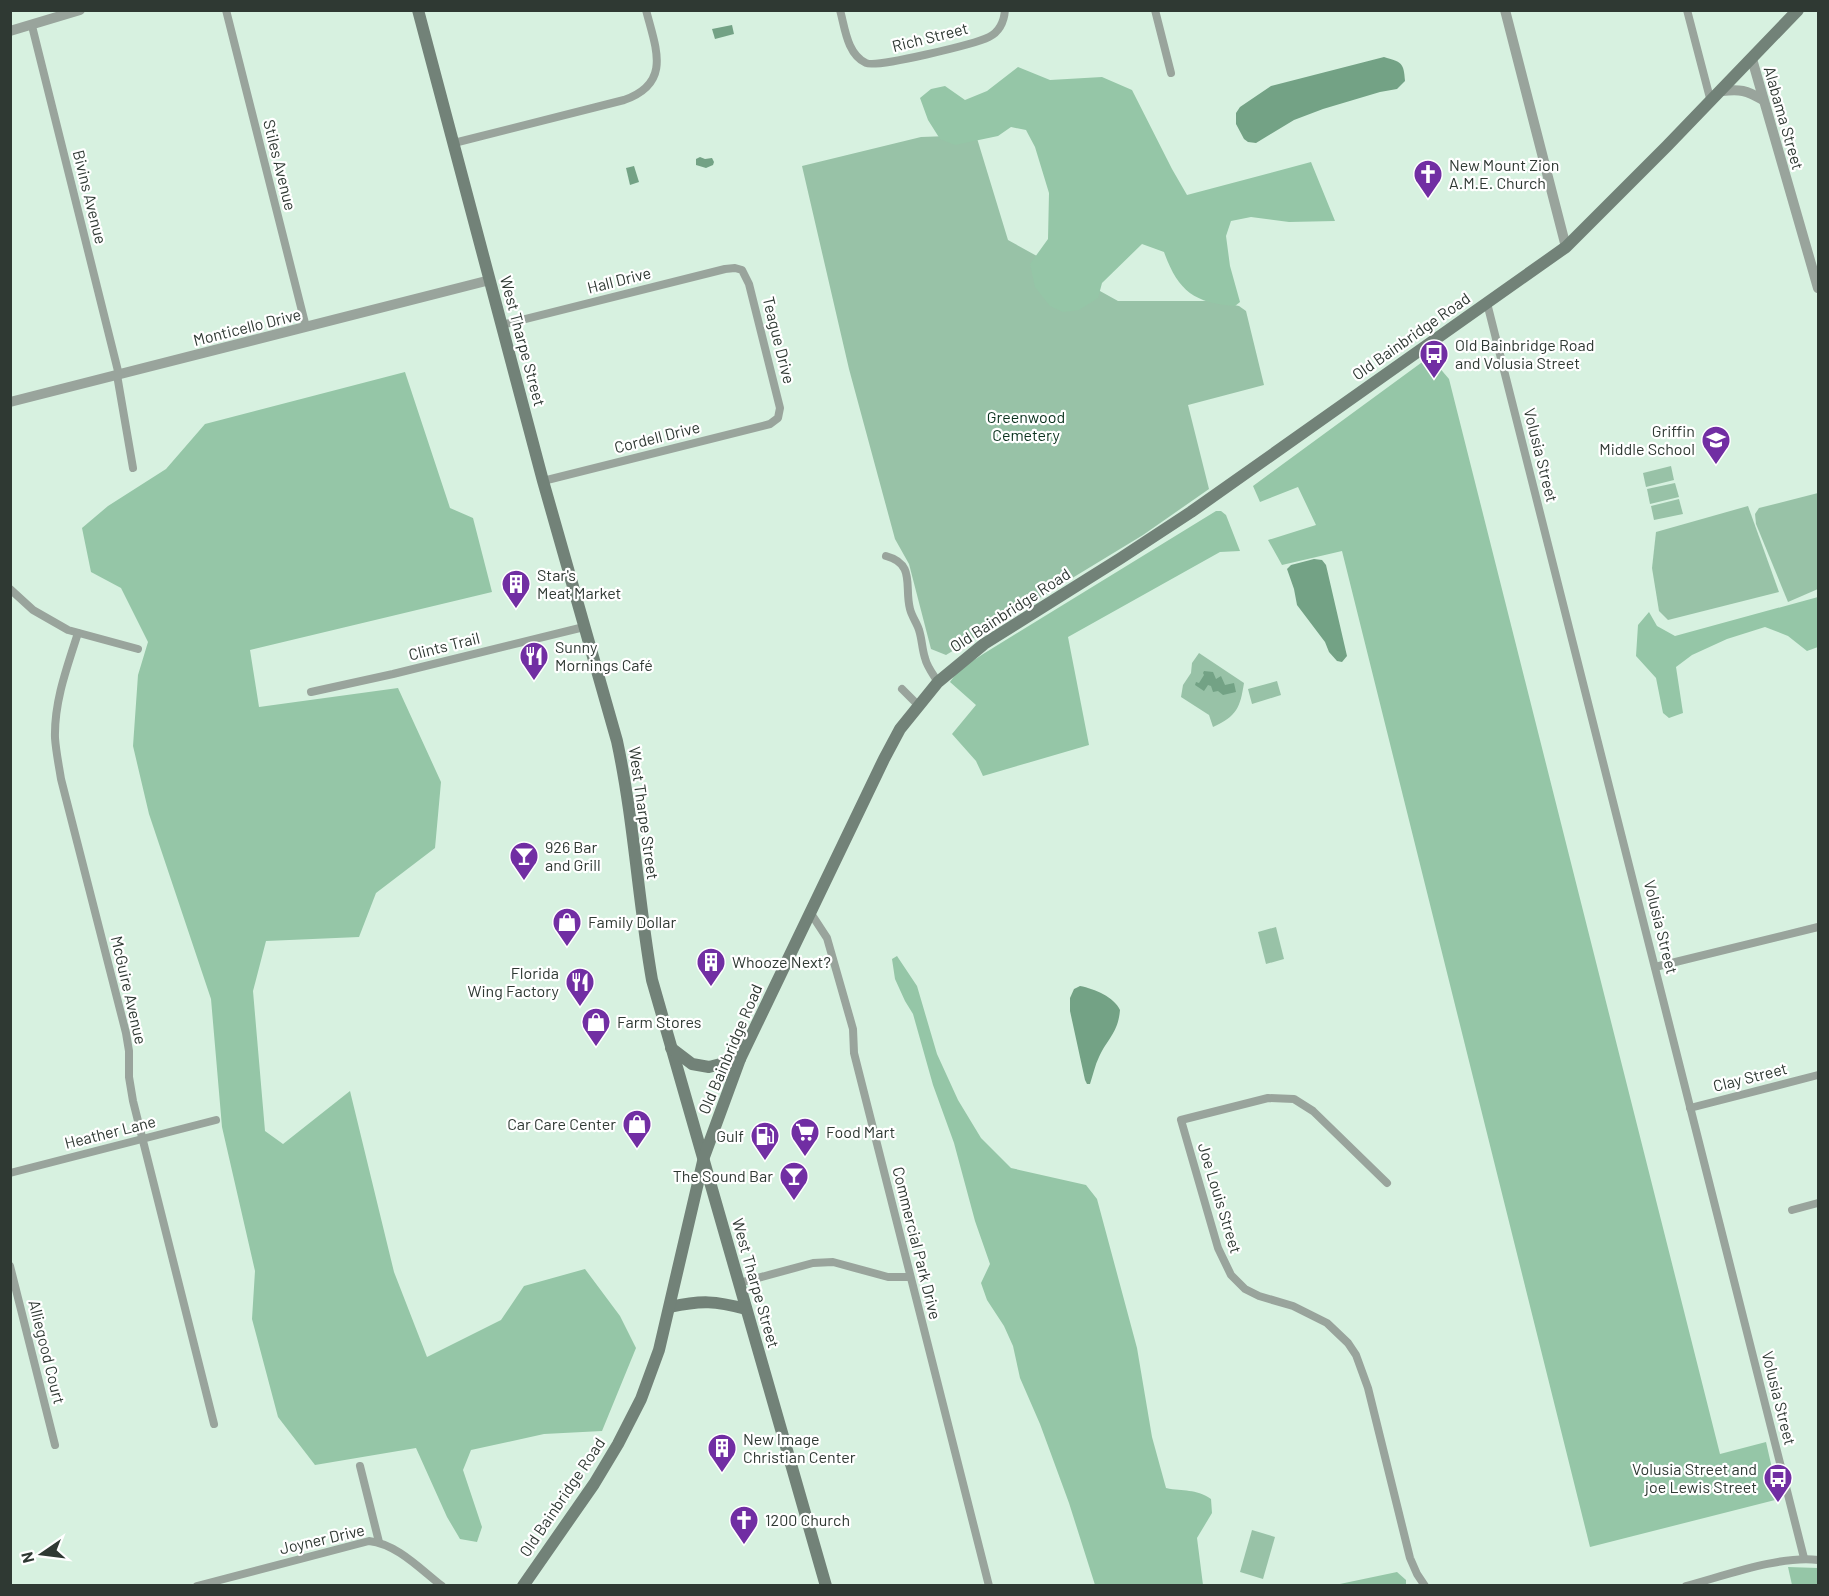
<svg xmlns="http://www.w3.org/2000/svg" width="1829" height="1596" font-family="Barlow,sans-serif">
<rect width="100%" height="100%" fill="#d7f1e0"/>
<g fill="#98c2a7">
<polygon points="976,135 1008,240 1118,301 1215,301 1239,306 1246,311 1264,385 1188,405 1209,489 1143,535 946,655 931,649 909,564 895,539 849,369 802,166 921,137"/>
<polygon points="1671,466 1674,480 1646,487 1643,473"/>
<polygon points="1675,483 1679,497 1650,504 1647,489"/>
<polygon points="1818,493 1818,589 1788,602 1756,524 1755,514 1759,508"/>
<polygon points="1679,499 1683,514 1654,520 1651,506"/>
<polygon points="1748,506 1779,592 1668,620 1659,611 1652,568 1656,532"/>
<path d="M1199,653l45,30c-4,25 -7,33 -31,44l-4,-12 -28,-18 2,-12 8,-12 1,-10z"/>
<polygon points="1277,681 1281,695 1252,704 1248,689"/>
<polygon points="1276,927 1284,959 1266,964 1258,932"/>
<polygon points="1252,1530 1275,1537 1263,1579 1240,1572"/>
</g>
<g fill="#95c6a7">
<path d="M1018,67l32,13 52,-3 30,13 40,79 15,26 124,-33 24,59 -46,1 -38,-5 -20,4 -5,15 4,30 10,36 -5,4c-41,-3 -57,-15 -71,-54l-22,-8 -40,39 -4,15 -19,12 -16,2 -13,-6 -15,-19 -5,-23 18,-25 1,-46 -14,-46 -9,-17 -15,-3 -13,9 -43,9 -15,-6 -12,-19 -8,-22 11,-9 14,-3 20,14 22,-9z"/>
<polygon points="1432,359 1449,379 1720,1454 1766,1442 1779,1499 1590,1547 1342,551 1282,565 1268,540 1316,525 1298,487 1260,502 1253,486 1425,360"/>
<polygon points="405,372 450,508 473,518 492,592 250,650 259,707 398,688 441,782 435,848 376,893 359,937 266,941 253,991 265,1131 283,1144 350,1091 394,1272 427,1357 501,1320 524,1286 585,1269 620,1316 636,1348 602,1431 544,1434 471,1450 463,1470 482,1527 477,1542 460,1539 447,1517 416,1448 315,1465 278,1417 252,1319 255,1271 222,1127 211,999 149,814 133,746 138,675 148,642 121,588 91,572 82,528 108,506 166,469 205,424"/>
<path d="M1216,511h5l5,4 14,36 -20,1 -152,85 21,108 -106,31 -7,-15 -24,-27 24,-29 -26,-23c9,-14 24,-22 38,-31z"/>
<polygon points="1818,597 1818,647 1807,651 1788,636 1765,627 1727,639 1692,655 1676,667 1683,713 1669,718 1663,713 1656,678 1636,656 1638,625 1649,612 1657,626 1675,636"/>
<path d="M897,956l20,30 20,68 21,46 23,38 30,30 75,17 11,14 40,149 15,89 14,51c18,4 29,0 45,11l1,14 -15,25 6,47h-108l-26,-82 -29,-79 -20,-46 -7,-32 -9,-20 -17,-26 -6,-17 9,-19 -15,-43 -21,-78 -21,-58 -20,-71 -8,-13 -10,-22 -3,-20z"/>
<polygon points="1788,1567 1818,1568 1818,1585 1792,1585"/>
<polygon points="1397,1572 1406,1580 1406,1585 1335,1585"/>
</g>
<g fill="#73a285">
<polygon points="732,25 734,34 715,39 712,29"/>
<path d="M1384,57c17,5 20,5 21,24l-8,8 -17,3 -57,17 -29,11 -38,23 -8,-1 -4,-3 -8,-15v-11l4,-6 31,-21z"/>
<polygon points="700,157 705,159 712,158 714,162 713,165 706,168 696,165 696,159"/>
<polygon points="634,166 639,182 630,185 626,168"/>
<polygon points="1314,559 1322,560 1326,565 1347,656 1342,662 1337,661 1329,652 1325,642 1297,605 1294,589 1287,569 1291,565"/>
<polygon points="1204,671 1213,672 1216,679 1221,676 1225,685 1234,683 1236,692 1223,695 1218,691 1213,692 1211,686 1208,685 1204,691 1195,685 1196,682 1199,683 1204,675 1203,673"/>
<path d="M1080,986c15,3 34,11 40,24 -2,23 -12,28 -21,47 -4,8 -6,18 -9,27h-3l-2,-4 -15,-69v-13l4,-9z"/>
</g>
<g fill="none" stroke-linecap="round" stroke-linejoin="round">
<g stroke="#99a49c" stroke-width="8">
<polyline points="226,10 306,327"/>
<path d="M840,10c5,18 7,44 26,53 11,5 109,-19 123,-26 10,-5 15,-15 16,-27"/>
<polyline points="1155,10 1171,73"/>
<polyline points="1687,10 1711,102"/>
<polyline points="32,26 119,375"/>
<path d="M454,143l170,-43c48,-17 32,-51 22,-90"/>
<polyline points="1487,303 1804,1558"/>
<polyline points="502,325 725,269 735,268 742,270 749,284 780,408 778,418 770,424 543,481"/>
<polyline points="117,375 133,468"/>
<path d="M886,556c30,8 18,31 24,53 2,8 7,14 9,21 3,9 3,19 6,28 2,9 8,16 13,24"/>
<polyline points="10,589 33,610 68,630 138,649"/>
<path d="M78,633c-11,34 -24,69 -23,105 1,14 4,28 6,41l65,254 3,18v26l4,24 81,323"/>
<polyline points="902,689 918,705"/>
<polyline points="311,692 393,674 584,627"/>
<polyline points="810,912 827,938 853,1029 854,1053 989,1586"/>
<polyline points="1655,967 1818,927"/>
<polyline points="1690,1108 1818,1075"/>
<polyline points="10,1173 216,1120"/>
<polyline points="1387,1183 1313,1111 1294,1099 1268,1098 1181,1120 1218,1248 1231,1275 1245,1289 1259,1296 1293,1306 1327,1323 1348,1343 1356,1355 1368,1388 1410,1558 1417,1574 1425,1586"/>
<polyline points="1792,1210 1818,1203"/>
<polyline points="10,1266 55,1445"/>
<polyline points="739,1283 813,1263 833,1262 888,1277 910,1277"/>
<polyline points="360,1466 379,1542"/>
<path d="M197,1586l172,-45c28,3 51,28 73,45"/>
<path d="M1686,1586c38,-10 95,-31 132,-26"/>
</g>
<g stroke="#99a49c" stroke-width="10">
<polyline points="1505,10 1566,247"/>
<polyline points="10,31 80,10"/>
<polyline points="1752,59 1818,288"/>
<path d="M1722,91c18,-2 24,-1 41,9"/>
<polyline points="10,402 490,280"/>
</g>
<g stroke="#728278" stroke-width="12">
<path d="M418,10l125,471 74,260c17,79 21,159 35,239l174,606"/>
<polyline points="671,1048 692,1064 709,1067 740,1059"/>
<path d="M670,1307c32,-7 45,-6 76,2"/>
<polyline points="523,1586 594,1484 618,1444 641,1399 659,1350 704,1157 740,1059 884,759 900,729 938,682 984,644 1121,558 1191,512 1566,247 1667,146 1798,10"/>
</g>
</g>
<defs>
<g id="church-pin" transform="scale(1.5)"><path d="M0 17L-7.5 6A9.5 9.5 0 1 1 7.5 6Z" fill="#712ea3" stroke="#fff"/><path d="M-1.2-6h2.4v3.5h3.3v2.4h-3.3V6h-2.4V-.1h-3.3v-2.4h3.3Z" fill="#fff"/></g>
<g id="bus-pin" transform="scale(1.5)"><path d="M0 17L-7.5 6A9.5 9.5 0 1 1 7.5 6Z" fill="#712ea3" stroke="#fff"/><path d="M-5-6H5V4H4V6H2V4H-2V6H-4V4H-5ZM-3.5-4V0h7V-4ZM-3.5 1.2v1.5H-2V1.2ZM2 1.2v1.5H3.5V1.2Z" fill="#fff"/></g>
<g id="school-pin" transform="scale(1.5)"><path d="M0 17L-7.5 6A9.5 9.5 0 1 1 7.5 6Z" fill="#712ea3" stroke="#fff"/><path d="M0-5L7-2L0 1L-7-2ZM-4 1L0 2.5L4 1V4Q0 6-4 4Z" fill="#fff"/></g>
<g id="building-pin" transform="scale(1.5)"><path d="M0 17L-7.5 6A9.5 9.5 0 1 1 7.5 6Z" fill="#712ea3" stroke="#fff"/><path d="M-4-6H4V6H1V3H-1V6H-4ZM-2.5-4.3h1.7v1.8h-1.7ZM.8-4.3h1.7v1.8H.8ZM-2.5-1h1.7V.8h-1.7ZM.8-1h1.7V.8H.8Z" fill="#fff"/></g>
<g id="restaurant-pin" transform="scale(1.5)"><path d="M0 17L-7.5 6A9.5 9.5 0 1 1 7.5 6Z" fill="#712ea3" stroke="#fff"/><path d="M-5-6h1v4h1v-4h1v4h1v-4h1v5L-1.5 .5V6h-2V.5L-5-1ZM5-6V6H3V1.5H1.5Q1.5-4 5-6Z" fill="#fff"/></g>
<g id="bar-pin" transform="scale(1.5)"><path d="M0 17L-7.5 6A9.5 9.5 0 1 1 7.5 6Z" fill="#712ea3" stroke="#fff"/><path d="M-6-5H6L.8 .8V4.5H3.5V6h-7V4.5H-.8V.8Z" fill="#fff"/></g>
<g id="shop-pin" transform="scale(1.5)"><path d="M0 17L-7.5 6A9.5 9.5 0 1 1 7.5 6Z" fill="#712ea3" stroke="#fff"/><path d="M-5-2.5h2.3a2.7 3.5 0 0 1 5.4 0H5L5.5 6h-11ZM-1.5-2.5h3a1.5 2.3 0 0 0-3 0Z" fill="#fff"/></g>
<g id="supermarket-pin" transform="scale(1.5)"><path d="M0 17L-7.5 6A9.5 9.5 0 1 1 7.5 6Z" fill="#712ea3" stroke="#fff"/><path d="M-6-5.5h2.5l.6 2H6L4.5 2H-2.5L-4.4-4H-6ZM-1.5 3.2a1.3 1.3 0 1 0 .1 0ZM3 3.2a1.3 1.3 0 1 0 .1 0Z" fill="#fff"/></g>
<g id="fuel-pin" transform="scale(1.5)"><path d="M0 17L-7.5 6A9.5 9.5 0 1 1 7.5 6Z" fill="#712ea3" stroke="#fff"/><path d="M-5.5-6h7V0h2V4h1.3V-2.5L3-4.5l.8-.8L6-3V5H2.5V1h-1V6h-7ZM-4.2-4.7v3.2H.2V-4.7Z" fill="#fff"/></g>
</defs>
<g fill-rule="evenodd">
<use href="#church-pin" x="1428" y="174"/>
<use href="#bus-pin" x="1434" y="354"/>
<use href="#school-pin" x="1716" y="440"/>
<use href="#building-pin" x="516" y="584"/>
<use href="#restaurant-pin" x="534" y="656"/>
<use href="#bar-pin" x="524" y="856"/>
<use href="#shop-pin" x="567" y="922"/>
<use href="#building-pin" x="711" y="962"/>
<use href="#restaurant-pin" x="580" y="982"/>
<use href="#shop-pin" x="596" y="1022"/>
<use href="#shop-pin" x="637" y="1124"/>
<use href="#supermarket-pin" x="805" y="1132"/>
<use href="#fuel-pin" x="765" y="1136"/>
<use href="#bar-pin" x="794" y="1176"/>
<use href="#building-pin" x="722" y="1448"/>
<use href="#bus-pin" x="1778" y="1478"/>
<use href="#church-pin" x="744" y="1520"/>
</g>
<g text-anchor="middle" stroke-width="4.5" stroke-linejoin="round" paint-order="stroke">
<g font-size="16" fill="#2f3933" stroke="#fff">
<text transform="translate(930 37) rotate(-14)" y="6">Rich Street</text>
<text transform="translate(1784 118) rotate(74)" y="6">Alabama Street</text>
<text transform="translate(280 165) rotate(76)" y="6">Stiles Avenue</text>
<text transform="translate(90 197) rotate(76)" y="6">Bivins Avenue</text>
<text transform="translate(619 280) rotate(-14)" y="6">Hall Drive</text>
<text transform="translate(247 327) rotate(-14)" y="6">Monticello Drive</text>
<text transform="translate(1411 336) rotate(-35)" y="6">Old Bainbridge Road</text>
<text transform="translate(779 340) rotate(76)" y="6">Teague Drive</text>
<text transform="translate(523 341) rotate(75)" y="6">West Tharpe Street</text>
<text transform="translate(657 437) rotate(-14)" y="6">Cordell Drive</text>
<text transform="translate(1541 455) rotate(76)" y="6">Volusia Street</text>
<text transform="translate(1010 610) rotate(-33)" y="6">Old Bainbridge Road</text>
<text transform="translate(444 646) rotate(-14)" y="6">Clints Trail</text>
<text transform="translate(644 813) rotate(82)" y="6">West Tharpe Street</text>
<text transform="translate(1661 927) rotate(76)" y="6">Volusia Street</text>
<text transform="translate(129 990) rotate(77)" y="6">McGuire Avenue</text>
<text transform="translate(730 1049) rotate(-67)" y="6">Old Bainbridge Road</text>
<text transform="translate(1750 1077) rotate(-14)" y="6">Clay Street</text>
<text transform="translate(110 1132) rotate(-14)" y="6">Heather Lane</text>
<text transform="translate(1220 1198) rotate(73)" y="6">Joe Louis Street</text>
<text transform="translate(917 1243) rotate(76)" y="6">Commercial Park Drive</text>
<text transform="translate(756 1283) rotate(74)" y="6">West Tharpe Street</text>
<text transform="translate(47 1352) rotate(76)" y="6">Alliegood Court</text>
<text transform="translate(1779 1398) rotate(76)" y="6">Volusia Street</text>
<text transform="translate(562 1497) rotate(-56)" y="6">Old Bainbridge Road</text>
<text transform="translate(322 1539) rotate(-13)" y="6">Joyner Drive</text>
</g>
<g font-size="16" fill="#2f3933" stroke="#fff" text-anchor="start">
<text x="1449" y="171">New Mount Zion<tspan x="1449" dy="18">A.M.E. Church</tspan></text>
<text x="1455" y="351">Old Bainbridge Road<tspan x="1455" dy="18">and Volusia Street</tspan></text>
<text x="1695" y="437" text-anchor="end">Griffin<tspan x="1695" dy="18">Middle School</tspan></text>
<text x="537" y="581">Star's<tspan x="537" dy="18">Meat Market</tspan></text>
<text x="555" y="653">Sunny<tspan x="555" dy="18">Mornings Café</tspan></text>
<text x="545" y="853">926 Bar<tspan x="545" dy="18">and Grill</tspan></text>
<text x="588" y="928">Family Dollar</text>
<text x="732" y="968">Whooze Next?</text>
<text x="559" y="979" text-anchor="end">Florida<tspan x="559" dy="18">Wing Factory</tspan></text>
<text x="617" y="1028">Farm Stores</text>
<text x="616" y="1130" text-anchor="end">Car Care Center</text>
<text x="826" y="1138">Food Mart</text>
<text x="744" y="1142" text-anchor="end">Gulf</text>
<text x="773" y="1182" text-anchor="end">The Sound Bar</text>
<text x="743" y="1445">New Image<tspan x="743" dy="18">Christian Center</tspan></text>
<text x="1757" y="1475" text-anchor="end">Volusia Street and<tspan x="1757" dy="18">joe Lewis Street</tspan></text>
<text x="765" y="1526">1200 Church</text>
</g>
<g font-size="16" fill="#0a321d" stroke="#fff">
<text x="1026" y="423">Greenwood<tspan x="1026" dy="18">Cemetery</tspan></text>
</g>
</g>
<rect width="1829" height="1596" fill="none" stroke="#2f3933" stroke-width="24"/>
<g transform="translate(42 1554) rotate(256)" stroke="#ffffff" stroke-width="4.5" paint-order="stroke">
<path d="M0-4.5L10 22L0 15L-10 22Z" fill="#2f3933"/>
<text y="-9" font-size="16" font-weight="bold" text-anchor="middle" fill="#2f3933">N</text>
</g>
</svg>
